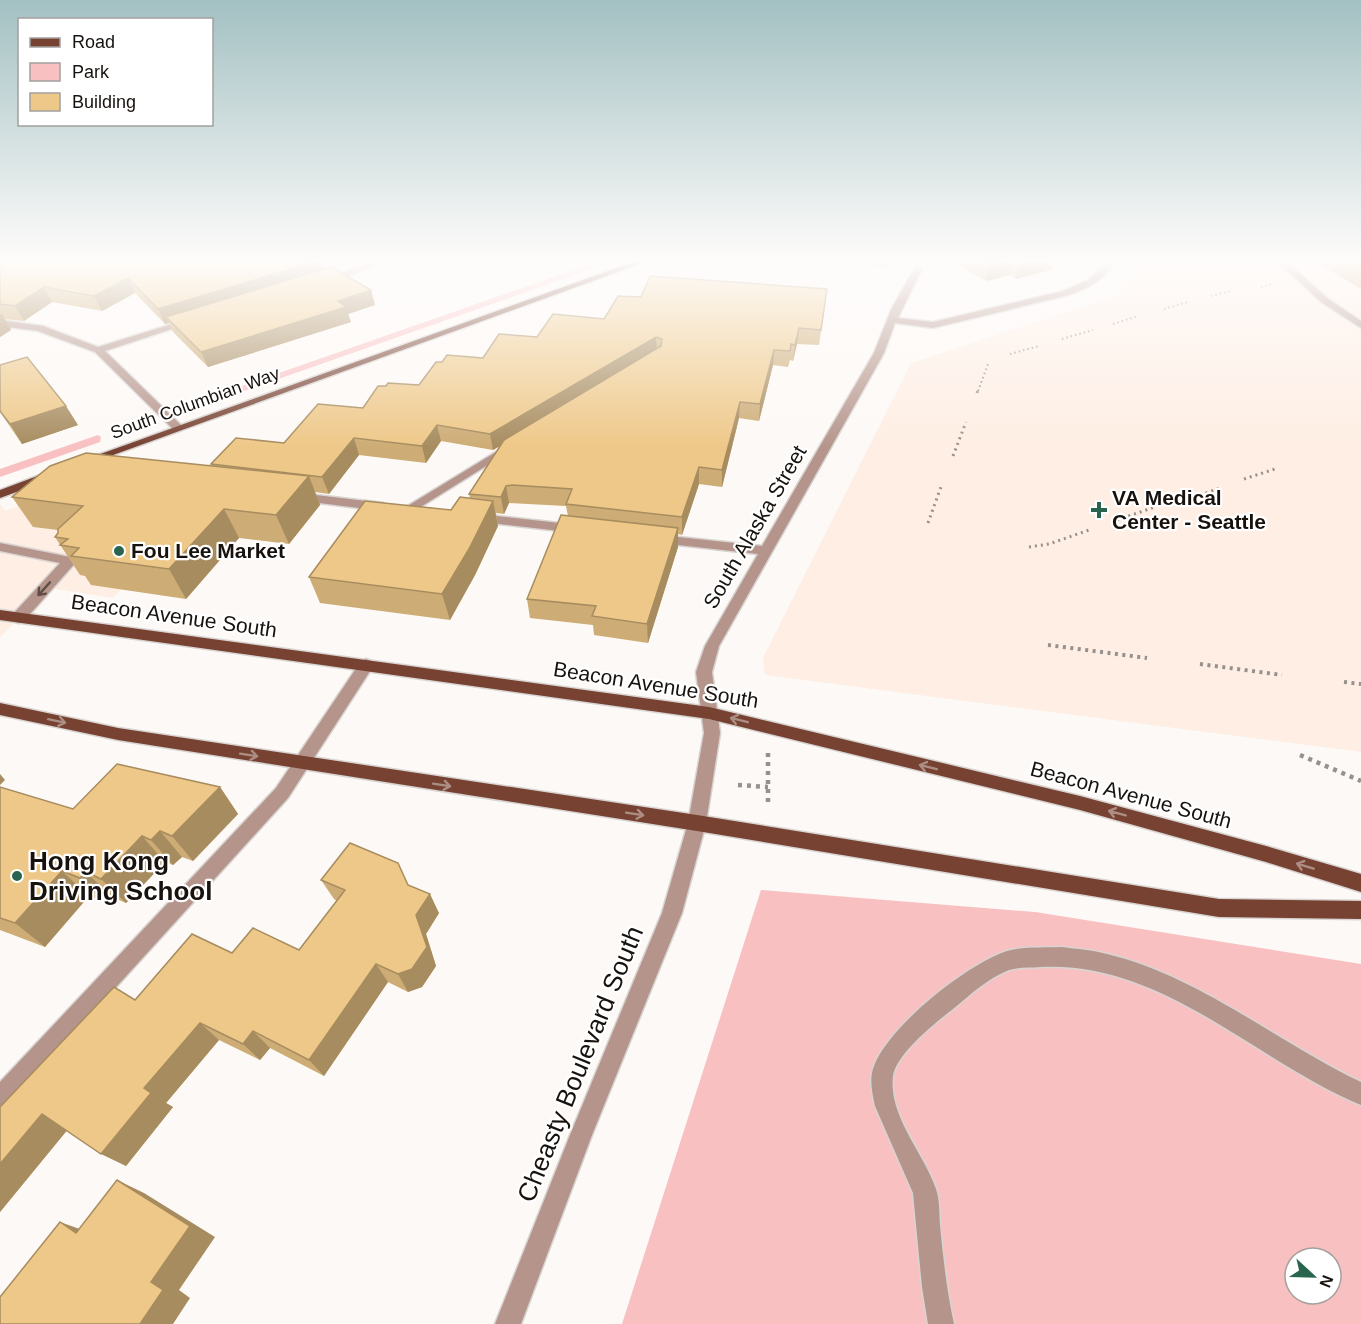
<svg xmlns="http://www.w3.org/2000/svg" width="1361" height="1324" font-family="Arial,sans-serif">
<rect width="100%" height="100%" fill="#fdf9f6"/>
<g fill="#feeee3">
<polygon points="1137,262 1361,262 1361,752 765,675 763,658 911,363 1116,296 1136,276"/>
<polygon points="99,478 214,493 113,598 50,588 0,637 0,504 5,511"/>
</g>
<g fill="#f9c0c2" fill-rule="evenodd">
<polygon points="597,262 612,262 221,399 210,397"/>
<polygon points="98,435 101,437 100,442 0,477 0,469"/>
<path d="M761,890l274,22 326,52v360h-739zM1295,1258h36v36h-36z"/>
</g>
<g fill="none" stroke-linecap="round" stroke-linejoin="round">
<g stroke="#d8d4d1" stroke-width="3">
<g id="minor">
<polygon points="374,262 387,262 328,282 321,280"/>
<path d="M1107,262h8c-11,18 -27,26 -46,33l-136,33 -38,-5 -11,30 -165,293 -7,26 8,61 -14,90 -24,90 -90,222 -71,189h-26l75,-189 92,-222 26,-90 16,-90 -8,-61 9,-26 53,-92 -98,-11 -6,-4 6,-4 102,11 112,-193 17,-43 24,-43 7,2 -24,49 35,4 130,-31 25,-11z"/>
<polygon points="1278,262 1287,262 1327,298 1361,321 1361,328 1321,302"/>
<polygon points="188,319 196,321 105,351 182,426 184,428 178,431 174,430 95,352 38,331 0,326 0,320 43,326 98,347"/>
<polygon points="509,444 515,447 513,449 411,513 407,514 401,510"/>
<polygon points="299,493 383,503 389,507 383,511 295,500 295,494"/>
<polygon points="478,514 577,525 583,529 577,533 474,521 472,518"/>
<polygon points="0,543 70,557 77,561 23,622 18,623 11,618 13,614 60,563 0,551"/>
<polygon points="366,659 371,661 374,665 288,798 8,1106 0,1109 0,1082 276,788 361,661"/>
<path d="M1062,947c15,2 31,3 45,7 92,22 170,88 254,128v23c-106,-44 -199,-145 -321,-138 -10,1 -22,0 -31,3 -21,8 -39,25 -56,39 -17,13 -57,45 -60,67 -5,40 31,77 43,113 4,12 3,24 4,36 3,33 7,67 14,99h-26l-6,-37 -9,-94 -38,-87c-3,-14 -6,-27 -1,-40 15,-40 93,-102 133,-115 17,-5 38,-3 55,-4z"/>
</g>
</g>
<g stroke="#d8d4d1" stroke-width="3">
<g id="major">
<polygon points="633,262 645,262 91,463 83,463 81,461"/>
<polygon points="48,472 52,473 52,479 0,498 0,490"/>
<polygon points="0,610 709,707 1080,796 1266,846 1361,874 1361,892 1266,862 1080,810 709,719 0,620"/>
<polygon points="0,703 118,728 697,815 1219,899 1361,901 1361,919 1219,917 697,831 118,740 0,715"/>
</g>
</g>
<g stroke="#96918d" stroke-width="2" stroke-dasharray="1.5 3" stroke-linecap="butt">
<polyline points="1261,287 1273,284"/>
<polyline points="1211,296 1230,291"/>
<polyline points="1164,309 1188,302"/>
<polyline points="1113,324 1138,316"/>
<polyline points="1062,339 1093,330"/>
<polyline points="1010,354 1039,346"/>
<polyline points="978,391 988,364"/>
</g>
<g stroke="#96918d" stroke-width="3" stroke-dasharray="2 4" stroke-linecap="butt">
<polyline points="977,393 978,389"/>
<polyline points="953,456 966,422"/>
<polyline points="1244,479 1278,468"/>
<polyline points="1183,501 1220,488"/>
<polyline points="1117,520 1155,507"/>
<polyline points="928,523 942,484"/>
<polyline points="1029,547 1049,544 1092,529"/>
</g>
<g stroke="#96918d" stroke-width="4" stroke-dasharray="3 4.5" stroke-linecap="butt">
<polyline points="1048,645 1147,658"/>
<polyline points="1200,664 1282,675"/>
<polyline points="1344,682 1361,684"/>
</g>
<g stroke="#96918d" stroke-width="4.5" stroke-dasharray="4 5" stroke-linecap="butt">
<polyline points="768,753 768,805"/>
<polyline points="1300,755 1361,781"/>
<polyline points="738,785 768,787"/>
</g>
<use href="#minor" fill="#b5958b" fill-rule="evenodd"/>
<use href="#major" fill="#774232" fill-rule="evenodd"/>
</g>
<g fill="#cdac75">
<polygon points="0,262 324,269 371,290 375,305 348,314 351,322 208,367 173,332 169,323 165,324 135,293 102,311 52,302 24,321 5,319 11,330 0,337"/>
<polygon points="853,262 894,262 890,268"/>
<polygon points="947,262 1054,262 1051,270 1016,279 1010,275 986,281 954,263"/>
<polygon points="1316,262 1361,262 1361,289"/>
<polygon points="827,289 819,345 797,344 793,361 790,360 788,367 773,365 759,421 739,418 722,487 699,484 682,535 678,534 678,547 648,643 594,635 593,625 530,618 527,599 568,516 566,506 509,503 504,514 496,513 498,526 475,575 450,620 320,603 309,577 451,510 470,498 469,494 500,446 493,450 441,441 426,463 359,455 329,494 315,492 320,505 289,544 239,538 186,599 91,585 85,576 80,575 55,537 58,533 58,530 33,527 12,497 212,466 211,464 284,443 363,408 386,386 419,385 442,362 483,358 537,337 604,319 641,297"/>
<polygon points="0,365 78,425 22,444 0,412"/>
<polygon points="0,787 73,809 220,787 238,814 193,861 182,857 173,865 165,862 126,903 112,897 106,903 89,896 45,947 0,930"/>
<polygon points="321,880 408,885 439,913 426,934 436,966 422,987 408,992 388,982 324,1076 270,1048 260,1060 219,1040 166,1103 173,1107 126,1166 67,1130 0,1212 0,1107 135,1000 232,953 299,950 337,901 334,899"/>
</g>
<g fill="#a78c5f">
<polygon points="314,262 322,262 326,274 166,317 169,323 165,324 158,309"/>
<polygon points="1002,262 1014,262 1010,275 986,281 990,265"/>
<polygon points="1020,262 1054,262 1051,270 1016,279"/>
<polygon points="128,278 135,293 102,311 94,296"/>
<polygon points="44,287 52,302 24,321 15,306"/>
<polygon points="371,290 375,305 348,314 351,322 208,367 201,352 338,301"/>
<polygon points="2,314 11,330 0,337 0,315"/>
<polygon points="799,328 797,344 793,361 795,345"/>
<polygon points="656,337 657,353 493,450 490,434"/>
<polygon points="774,350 773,365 759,421 760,404"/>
<polygon points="740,402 739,418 722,487 722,470"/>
<polygon points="66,406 78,425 22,444 10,424"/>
<polygon points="437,425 441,441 426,463 422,446"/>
<polygon points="354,438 359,455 329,494 322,477"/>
<polygon points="699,467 699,484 682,535 682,517"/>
<polygon points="309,476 320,505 289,544 276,515"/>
<polygon points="506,486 509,503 504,514 501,497"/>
<polygon points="493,501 498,526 475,575 450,620 442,594"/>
<polygon points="224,509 239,538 186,599 169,569"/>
<polygon points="678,528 678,547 648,643 647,624"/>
<polygon points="0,774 5,780 0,785"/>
<polygon points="220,787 238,814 193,861 172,836"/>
<polygon points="160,831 182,857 173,865 151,840"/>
<polygon points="142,836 165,862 126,903 101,879"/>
<polygon points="62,871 89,896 45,947 15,923"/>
<polygon points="86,872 112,897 106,903 80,878"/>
<polygon points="430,894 439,913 426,934 436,966 422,987 408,992 398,974 416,915"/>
<polygon points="376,964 388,982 324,1076 309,1060"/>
<polygon points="200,1023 219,1040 166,1103 173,1107 126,1166 101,1154 144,1088"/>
<polygon points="253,1031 270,1048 260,1060 243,1044"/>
<polygon points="42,1114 69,1128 0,1212 0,1164"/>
<polygon points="117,1180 144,1193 215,1237 179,1290 190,1298 173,1324 140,1324 151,1282"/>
<polygon points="60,1222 91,1233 76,1233"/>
</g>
<g fill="#eec888" stroke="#a78c5f" stroke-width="1.5">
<polygon points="0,262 314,262 158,309 128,278 94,296 44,287 15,306 0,304"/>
<polygon points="985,262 1002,262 990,265"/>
<polygon points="331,267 371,290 338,301 346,307 201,352 166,317"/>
<polygon points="650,276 827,289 821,330 799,328 795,345 791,344 790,351 774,350 760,404 740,402 722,470 699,467 682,517 566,504 572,489 512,485 506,486 501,497 469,494 504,440 661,346 662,339 656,337 490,434 437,425 422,446 354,438 322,477 211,464 236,438 284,443 318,404 363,408 378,386 386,386 388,383 419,385 436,362 442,362 447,355 483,358 499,334 537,337 553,314 604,319 618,296 641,297"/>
<polygon points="27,357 66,406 10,424 0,411 0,365"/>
<polygon points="86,453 309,476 276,515 224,509 169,569 71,556 79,548 60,545 68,539 55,537 58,533 58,529 83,506 12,497 50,466"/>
<polygon points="460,497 493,501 469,549 442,594 309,577 365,501 451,510"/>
<polygon points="561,515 678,528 647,624 592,616 596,606 527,599"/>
<polygon points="117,764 220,787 172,836 160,831 151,840 142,836 101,879 86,872 80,878 62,871 15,923 0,918 0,787 73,809"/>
<polygon points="350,843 398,863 408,885 430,894 416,915 427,947 412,969 398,974 376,964 309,1060 253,1031 243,1044 200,1023 144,1088 151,1093 101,1154 42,1114 0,1164 0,1107 114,987 135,1000 192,934 232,953 253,928 299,950 345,890 321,880"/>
<polygon points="117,1180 190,1226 151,1282 163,1290 140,1324 0,1324 0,1297 60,1222 76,1233"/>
</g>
<defs><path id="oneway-shaft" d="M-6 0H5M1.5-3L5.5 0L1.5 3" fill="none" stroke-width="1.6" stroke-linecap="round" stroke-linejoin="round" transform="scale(1.5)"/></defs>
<use stroke="#5f4d46" href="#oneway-shaft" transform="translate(44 589) rotate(132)"/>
<g stroke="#ad8e84">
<use href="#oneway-shaft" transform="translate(739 720) rotate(-166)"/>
<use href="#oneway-shaft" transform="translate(57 721) rotate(12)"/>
<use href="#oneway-shaft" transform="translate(249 755) rotate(9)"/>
<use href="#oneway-shaft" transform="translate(928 767) rotate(-166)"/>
<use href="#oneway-shaft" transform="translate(442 785) rotate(9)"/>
<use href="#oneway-shaft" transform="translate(1117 813) rotate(-165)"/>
<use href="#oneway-shaft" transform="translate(635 814) rotate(9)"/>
<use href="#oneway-shaft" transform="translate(1305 866) rotate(-163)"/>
</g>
<linearGradient id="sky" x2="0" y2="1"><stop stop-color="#a3c0c2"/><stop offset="0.58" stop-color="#fefcfb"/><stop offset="1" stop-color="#fefcfb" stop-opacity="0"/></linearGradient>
<rect width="1361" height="448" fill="url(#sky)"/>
<g fill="#29644e" stroke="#fff" stroke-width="2">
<path d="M1096 501h6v6h6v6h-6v6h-6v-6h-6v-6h6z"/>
<circle cx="119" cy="551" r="6"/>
<circle cx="17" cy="876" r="6"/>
</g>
<g text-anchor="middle" stroke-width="4.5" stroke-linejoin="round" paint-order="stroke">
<g font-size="18" fill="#18120e" stroke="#fff">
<text transform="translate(195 403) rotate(-20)" y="6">South Columbian Way</text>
</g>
<g font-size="21" font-weight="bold" fill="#18120e" stroke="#fff" text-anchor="start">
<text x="1112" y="505">VA Medical<tspan x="1112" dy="24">Center - Seattle</tspan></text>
<text x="131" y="558">Fou Lee Market</text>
</g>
<g font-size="21" fill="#18120e" stroke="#fff">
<text transform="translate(755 527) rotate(-60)" y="7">South Alaska Street</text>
<text transform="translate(174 616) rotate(8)" y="7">Beacon Avenue South</text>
<text transform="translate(656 685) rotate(9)" y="7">Beacon Avenue South</text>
<text transform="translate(1131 795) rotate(15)" y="7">Beacon Avenue South</text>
</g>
<g font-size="26" font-weight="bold" fill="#18120e" stroke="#fff" text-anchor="start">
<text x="29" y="870">Hong Kong<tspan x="29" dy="30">Driving School</tspan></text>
</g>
<g font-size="26" fill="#18120e" stroke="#fff">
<text transform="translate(580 1064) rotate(-68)" y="9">Cheasty Boulevard South</text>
</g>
</g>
<rect x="18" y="18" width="195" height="108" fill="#ffffff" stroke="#a3a09f" stroke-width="1.5"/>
<rect x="30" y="38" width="30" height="9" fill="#774232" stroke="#a3a09f" stroke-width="1.5"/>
<text x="72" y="48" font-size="18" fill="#18120e">Road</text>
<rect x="30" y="63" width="30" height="18" fill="#f9c0c2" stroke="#a3a09f" stroke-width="1.5"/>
<text x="72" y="78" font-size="18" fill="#18120e">Park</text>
<rect x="30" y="93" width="30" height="18" fill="#eec888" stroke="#a3a09f" stroke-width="1.5"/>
<text x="72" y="108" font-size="18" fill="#18120e">Building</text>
<g transform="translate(1313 1276) rotate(112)"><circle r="28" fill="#ffffff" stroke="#a3a09f" stroke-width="1.5"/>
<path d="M0-4.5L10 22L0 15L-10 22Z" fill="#29644e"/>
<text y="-9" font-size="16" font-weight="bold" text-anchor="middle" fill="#18120e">N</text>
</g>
</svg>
